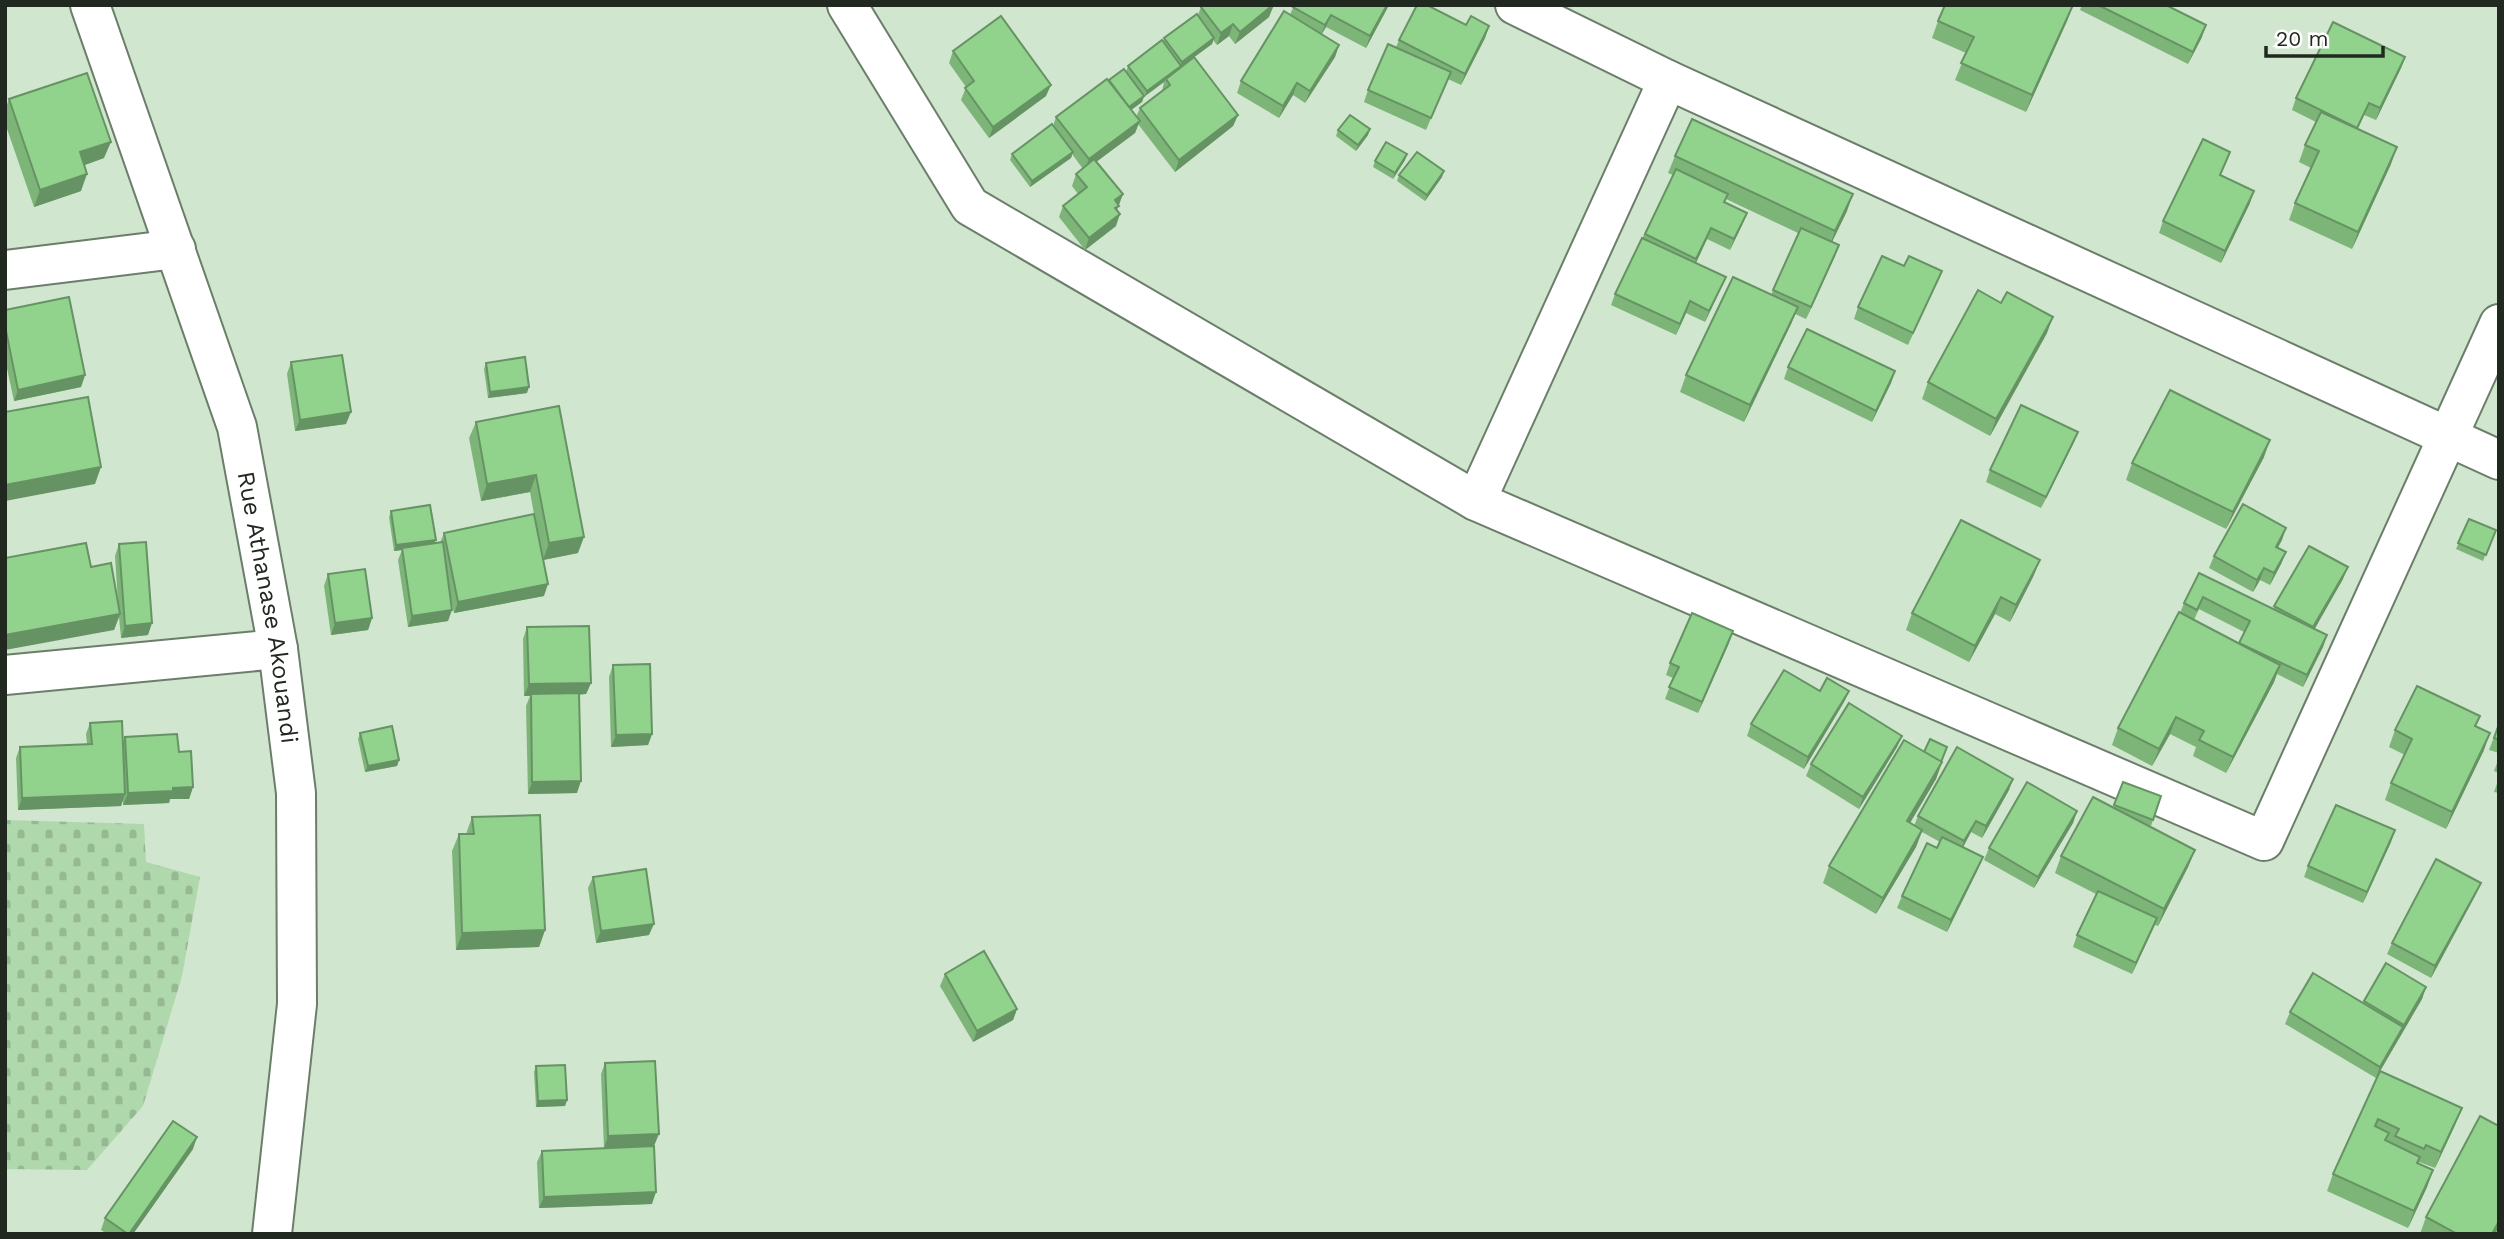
<svg xmlns="http://www.w3.org/2000/svg" width="2504" height="1239" font-family="'Work Sans',sans-serif">
<defs>
<pattern id="cemetery-stones" width="16" height="16" patternUnits="userSpaceOnUse" patternTransform="scale(1.75)"><rect width="16" height="16" fill="#afd8ac"/><path d="M2 7V4a2 2 0 0 1 4 0v3zM10 15v-3a2 2 0 0 1 4 0v3z" fill="#96b994"/></pattern>
</defs>
<rect width="100%" height="100%" fill="#d0e6cf"/>
<polygon fill="url(#cemetery-stones)" points="5,820 144,824 146,862 200,877 182,976 143,1106 87,1170 5,1169"/>
<g fill="none" stroke-linecap="round" stroke-linejoin="round">
<g stroke="#6b7e69" stroke-width="42">
<g id="minor">
<path id="s1" d="M90,5l147,422 41,222 18,144 1,211 -25,230"/>
<polyline points="847,5 970,206 1476,501 2264,841 2499,324"/>
<polyline points="1515,5 1668,80 2499,460"/>
<polyline points="5,270 176,249"/>
<polyline points="1476,501 1668,80"/>
<polyline points="5,675 278,649"/>
</g>
</g>
<use href="#minor" stroke="#fff" stroke-width="38"/>
</g>
<g fill="#7db579" fill-rule="evenodd">
<polygon points="1294,5 1389,5 1366,48 1326,27 1322,34 1339,45 1335,57 1305,103 1293,95 1279,118 1237,93 1241,81 1290,15"/>
<polygon points="2073,5 2067,21 2026,112 1955,80 1966,53 1932,38 1938,21"/>
<polygon points="2082,5 2166,5 2202,37 2188,64 2080,10"/>
<path d="M1201,7l68,10 -34,27 -6,-8 -12,9 -4,-5 -1,4 -18,13 44,58 -5,11 -58,46 -37,-48 -3,9 -39,29 27,32 -6,16 -1,16 -31,24 -26,-33 4,-11 15,-12 -6,-8 4,-12 7,-5 -11,-15 -1,4 -41,29 -20,-27 2,-6 41,-28 3,-9 53,-37 17,-8 2,-6 35,-25 1,-3 34,-23zM1164,82l-2,9 -22,17 -4,9 -5,-7 11,-8 2,-6z"/>
<polygon points="1466,25 1489,26 1485,38 1461,85 1448,79 1426,130 1364,102 1368,90 1396,47 1399,40"/>
<polygon points="953,51 1046,96 989,138 961,100 966,87 949,63"/>
<polygon points="2405,57 2401,68 2376,120 2364,115 2358,129 2391,164 2352,249 2289,220 2295,203 2311,168 2299,162 2305,145 2316,122 2292,110 2296,98"/>
<polygon points="9,99 104,158 84,165 81,191 34,207 5,123 5,110"/>
<polygon points="1370,129 1368,135 1356,151 1336,136 1338,130"/>
<polygon points="2230,152 2220,175 2250,203 2221,263 2159,233 2163,221"/>
<polygon points="1407,154 1405,160 1393,179 1373,167 1375,161"/>
<polygon points="1675,156 1847,211 1832,242 1839,245 1835,256 1806,319 1795,314 1791,324 1744,422 1680,392 1686,375 1771,295 1798,233 1726,199 1724,203 1747,213 1742,225 1730,250 1707,239 1696,263 1721,288 1705,322 1686,313 1676,335 1611,305 1615,294 1673,175 1668,173"/>
<polygon points="1399,175 1442,177 1425,201 1397,181"/>
<polygon points="1904,266 1942,271 1937,282 1908,345 1854,319 1858,307"/>
<polygon points="5,310 85,375 81,387 14,401 5,359"/>
<polygon points="2047,333 1990,436 1922,399 1928,382"/>
<polygon points="291,362 346,424 295,431 287,374"/>
<polygon points="486,363 527,393 488,398 484,369"/>
<polygon points="1788,367 1895,371 1891,383 1872,422 1784,379"/>
<polygon points="559,406 578,553 543,560 544,596 454,613 450,595 448,621 408,627 398,560 402,550 394,551 389,517 391,511 436,540 434,544 440,543 444,533 534,514 530,492 481,501 469,438 476,422"/>
<polygon points="2078,432 2073,444 2041,508 1986,482 1990,470"/>
<polygon points="2264,457 2226,529 2126,480 2132,463"/>
<polygon points="2469,519 2496,530 2483,561 2456,549"/>
<polygon points="2286,528 2277,548 2286,552 2281,564 2270,585 2260,580 2253,592 2209,568 2214,556"/>
<polygon points="119,544 148,635 121,638 119,617 114,630 91,567 118,602 115,556"/>
<polygon points="2040,560 2033,577 2010,622 1995,614 1969,662 1906,630 1912,613"/>
<path d="M2199,573l74,36 1,-3 69,-27 -29,50 13,6 -4,12 -20,40 -26,-13 -3,8 -48,91 -33,-17 3,-9 -26,-13 -18,32 -40,-21 6,-17 62,-115 4,-10zM2199,609l45,23 -5,12 -45,-24z"/>
<polygon points="328,574 372,618 368,630 331,635 324,586"/>
<polygon points="527,627 591,683 586,694 579,695 577,793 528,794 526,706 530,696 524,696 523,639"/>
<polygon points="1729,643 1698,713 1665,699 1673,678 1666,675 1670,663"/>
<polygon points="613,665 652,734 648,745 611,747 609,677"/>
<polygon points="1820,691 1849,691 1844,702 1804,769 1747,736 1751,724"/>
<polygon points="2480,716 2476,726 2484,750 2446,829 2385,800 2391,783 2405,755 2389,747 2395,730"/>
<polygon points="90,723 123,742 125,737 179,752 193,787 189,799 170,799 169,803 123,805 123,800 121,806 18,810 16,758 20,747 87,744 86,734"/>
<polygon points="2499,724 2499,753 2489,750"/>
<polygon points="360,733 399,760 397,766 365,772 358,739"/>
<polygon points="1902,736 1897,747 1859,809 1806,776 1811,764"/>
<polygon points="2499,758 2499,773 2494,771"/>
<polygon points="1941,762 1942,762 1936,779 1910,823 1914,826 1918,816 2009,790 1982,838 1971,832 1963,847 1983,857 1978,869 1947,932 1897,908 1902,896 1937,848 1940,842 1922,832 1916,847 1876,914 1823,883 1829,866"/>
<polygon points="2499,778 2499,793 2494,792"/>
<polygon points="2123,782 2161,796 2151,826 2141,822 2195,850 2188,867 2158,926 2155,925 2132,974 2073,947 2077,935 2096,894 2055,873 2061,856 2113,808"/>
<polygon points="2077,811 2073,823 2034,888 1984,860 1989,848"/>
<polygon points="472,817 545,930 539,947 456,950 452,851 459,834 466,834"/>
<polygon points="2391,842 2363,903 2304,877 2308,866"/>
<polygon points="593,877 649,935 596,943 588,888"/>
<polygon points="2476,894 2431,978 2387,954 2392,943"/>
<polygon points="945,974 1017,1009 1013,1020 973,1042 940,986"/>
<polygon points="2426,987 2422,999 2376,1078 2285,1024 2290,1012 2363,1003 2364,1001"/>
<polygon points="605,1063 654,1146 604,1148 601,1074"/>
<polygon points="536,1066 567,1100 565,1106 536,1107 534,1072"/>
<polygon points="2380,1071 2455,1125 2435,1168 2419,1162 2418,1164 2433,1170 2427,1187 2408,1228 2327,1191 2333,1174"/>
<polygon points="2499,1126 2499,1227 2495,1234 2420,1234 2426,1217"/>
<polygon points="193,1149 133,1234 107,1234 101,1230 105,1218"/>
<polygon points="542,1151 652,1204 539,1208 537,1162"/>
</g>
<g fill="#669363">
<polygon points="1274,5 1269,17 1235,44 1240,32"/>
<polygon points="1387,5 1389,5 1366,48 1370,36"/>
<polygon points="2073,5 2067,21 2026,112 2032,95"/>
<polygon points="1331,15 1326,27 1320,36 1325,25"/>
<polygon points="1233,24 1229,36 1217,45 1221,33"/>
<polygon points="2206,25 2202,37 2188,64 2193,52"/>
<polygon points="1489,26 1485,38 1461,85 1465,74"/>
<polygon points="1214,38 1212,44 1181,67 1166,79 1164,82 1144,97 1147,91 1180,66 1182,62"/>
<polygon points="1339,45 1335,57 1305,103 1310,91"/>
<polygon points="2405,57 2401,68 2376,120 2380,108"/>
<polygon points="1297,83 1293,95 1279,118 1283,106"/>
<polygon points="1051,85 1046,96 989,138 993,127"/>
<polygon points="1144,96 1142,102 1127,113 1129,107"/>
<polygon points="1238,115 1233,126 1175,172 1179,160"/>
<polygon points="1140,121 1135,133 1084,171 1089,159"/>
<polygon points="1370,129 1368,135 1356,151 1358,145"/>
<polygon points="111,142 104,158 74,169 80,152"/>
<polygon points="2397,147 2391,164 2352,249 2358,232"/>
<polygon points="1073,152 1071,158 1030,187 1032,181"/>
<polygon points="1407,154 1405,160 1393,179 1395,173"/>
<polygon points="1444,171 1442,177 1425,201 1427,195"/>
<polygon points="87,174 81,191 34,207 40,190"/>
<polygon points="2254,191 2250,203 2221,263 2225,251"/>
<polygon points="1123,194 1114,217 1115,200"/>
<polygon points="1853,194 1847,211 1829,248 1835,231"/>
<polygon points="1747,213 1742,225 1730,250 1734,239"/>
<polygon points="1120,214 1116,226 1085,250 1089,238"/>
<polygon points="1711,228 1707,239 1692,271 1696,259"/>
<polygon points="1839,245 1835,256 1806,319 1811,307"/>
<polygon points="1726,277 1721,288 1705,322 1709,311"/>
<polygon points="1690,301 1686,313 1676,335 1680,324"/>
<polygon points="1798,307 1791,324 1744,422 1750,405"/>
<polygon points="2053,317 2047,333 1990,436 1996,419"/>
<polygon points="1895,371 1891,383 1872,422 1876,411"/>
<polygon points="85,375 81,387 14,401 18,390"/>
<polygon points="529,387 527,393 488,398 490,392"/>
<polygon points="351,412 346,424 295,431 300,420"/>
<polygon points="2078,432 2073,444 2041,508 2046,497"/>
<polygon points="2270,440 2264,457 2226,529 2233,512"/>
<polygon points="101,467 95,484 5,501 5,485"/>
<polygon points="536,475 530,492 481,501 487,484"/>
<polygon points="2286,528 2282,540 2272,559 2276,547"/>
<polygon points="584,537 578,553 543,560 549,543"/>
<polygon points="436,540 433,546 394,551 396,545"/>
<polygon points="2286,552 2281,564 2270,585 2274,573"/>
<polygon points="2040,560 2033,577 2010,622 2016,605"/>
<polygon points="2348,567 2343,579 2309,639 2313,627"/>
<polygon points="2264,568 2260,580 2253,592 2257,580"/>
<polygon points="548,584 544,596 454,613 458,602"/>
<polygon points="2001,597 1995,614 1969,662 1975,646"/>
<polygon points="452,610 448,621 408,627 412,616"/>
<polygon points="120,614 114,630 5,650 5,635"/>
<polygon points="372,618 368,630 331,635 335,623"/>
<polygon points="152,623 148,635 121,638 125,626"/>
<polygon points="1733,631 1729,643 1698,713 1702,702"/>
<polygon points="2327,635 2323,647 2303,687 2307,675"/>
<polygon points="2280,665 2274,682 2226,773 2233,757"/>
<polygon points="591,683 586,694 524,696 529,684"/>
<polygon points="1849,691 1844,702 1804,769 1808,757"/>
<polygon points="2176,717 2170,734 2152,766 2159,749"/>
<polygon points="2490,733 2484,750 2446,829 2452,812"/>
<polygon points="652,734 648,745 611,747 616,735"/>
<polygon points="1902,736 1897,747 1859,809 1863,797"/>
<polygon points="399,760 397,766 365,772 368,766"/>
<polygon points="1942,762 1936,779 1901,838 1907,821"/>
<polygon points="2013,779 2009,790 1982,838 1986,826"/>
<polygon points="581,781 577,793 528,794 532,782"/>
<polygon points="193,787 189,799 170,799 169,803 123,805 128,793 173,788"/>
<polygon points="125,794 121,806 18,810 22,798"/>
<polygon points="2077,811 2073,823 2034,888 2038,877"/>
<polygon points="1976,821 1971,832 1960,853 1964,841"/>
<polygon points="1922,830 1916,847 1876,914 1883,898"/>
<polygon points="2395,830 2391,842 2363,903 2367,892"/>
<polygon points="2195,850 2188,867 2158,926 2164,909"/>
<polygon points="1983,857 1978,869 1947,932 1951,920"/>
<polygon points="2481,883 2476,894 2431,978 2435,966"/>
<polygon points="2157,918 2152,930 2132,974 2136,963"/>
<polygon points="654,924 649,935 596,943 601,931"/>
<polygon points="545,930 539,947 456,950 462,933"/>
<polygon points="2426,987 2422,999 2376,1078 2380,1067"/>
<polygon points="1017,1009 1013,1020 973,1042 977,1031"/>
<polygon points="567,1100 565,1106 536,1107 538,1101"/>
<polygon points="2462,1108 2455,1125 2435,1168 2441,1152"/>
<polygon points="659,1134 654,1146 604,1148 608,1136"/>
<polygon points="197,1137 193,1149 133,1234 129,1234"/>
<polygon points="2433,1170 2427,1187 2408,1228 2414,1211"/>
<polygon points="656,1192 652,1204 539,1208 544,1197"/>
<polygon points="2499,1221 2499,1227 2495,1234 2492,1234"/>
</g>
<g fill="#91d28d" stroke="#669363" stroke-width="2">
<polygon points="1203,5 1273,5 1240,32 1233,24 1221,33 1201,7"/>
<polygon points="1294,5 1387,5 1370,36 1331,15 1325,25 1293,7"/>
<polygon points="1417,5 1427,5 1466,25 1471,16 1489,26 1465,74 1399,40"/>
<polygon points="1945,5 2073,5 2032,95 1961,63 1974,37 1938,21"/>
<polygon points="2098,5 2166,5 2206,25 2193,52"/>
<polygon points="1284,11 1339,45 1310,91 1297,83 1283,106 1241,81"/>
<polygon points="1197,14 1214,38 1182,62 1164,38"/>
<polygon points="1001,16 1051,85 993,127 965,88 974,81 953,51"/>
<polygon points="2333,22 2405,57 2380,108 2369,103 2357,128 2296,98"/>
<polygon points="1162,40 1181,66 1147,91 1128,66"/>
<polygon points="1388,44 1451,72 1431,118 1368,90"/>
<polygon points="1194,57 1238,115 1179,160 1140,108 1170,85 1166,79"/>
<polygon points="1124,69 1144,96 1129,107 1109,80"/>
<polygon points="87,73 111,142 80,152 87,174 40,190 9,99"/>
<polygon points="1107,79 1140,121 1089,159 1056,117"/>
<polygon points="2321,112 2397,147 2358,232 2295,203 2319,151 2305,145"/>
<polygon points="1350,115 1370,129 1358,145 1338,130"/>
<polygon points="1692,119 1853,194 1835,231 1675,156"/>
<polygon points="1052,124 1073,152 1032,181 1012,154"/>
<polygon points="2203,139 2230,152 2220,175 2254,191 2225,251 2163,221"/>
<polygon points="1386,142 1407,154 1395,173 1375,161"/>
<polygon points="1417,152 1444,171 1427,195 1399,175"/>
<polygon points="1094,159 1123,194 1115,200 1119,206 1115,208 1120,214 1089,238 1063,206 1087,187 1076,174"/>
<polygon points="1676,169 1728,194 1724,202 1747,213 1734,239 1711,228 1696,259 1645,234"/>
<polygon points="1801,228 1839,245 1811,307 1773,290"/>
<polygon points="1642,238 1726,277 1709,311 1690,301 1680,324 1615,294"/>
<polygon points="1882,256 1904,266 1909,256 1942,271 1913,333 1858,307"/>
<polygon points="1733,277 1798,307 1750,405 1686,375"/>
<polygon points="1978,290 2001,303 2007,292 2053,317 1996,419 1928,382"/>
<polygon points="69,297 85,375 18,390 5,326 5,310"/>
<polygon points="1807,329 1895,371 1876,411 1788,367"/>
<polygon points="342,355 351,412 300,420 291,362"/>
<polygon points="525,357 529,387 490,392 486,363"/>
<polygon points="2170,390 2270,440 2233,512 2132,463"/>
<polygon points="88,397 101,467 5,485 5,412"/>
<polygon points="2021,405 2078,432 2046,497 1990,470"/>
<polygon points="559,406 584,537 549,543 536,475 487,484 476,422"/>
<polygon points="2243,504 2286,528 2276,547 2286,552 2274,573 2264,568 2257,580 2214,556"/>
<polygon points="430,505 436,540 396,545 391,511"/>
<polygon points="534,514 548,584 458,602 444,533"/>
<polygon points="2469,519 2496,530 2486,555 2458,543"/>
<polygon points="1961,520 2040,560 2016,605 2001,597 1975,646 1912,613"/>
<polygon points="146,542 152,623 125,626 119,544"/>
<polygon points="443,542 452,610 412,616 402,548"/>
<polygon points="86,543 91,567 111,563 120,614 5,635 5,558"/>
<polygon points="2309,546 2348,567 2313,627 2274,606"/>
<polygon points="365,569 372,618 335,623 328,574"/>
<polygon points="2199,573 2327,635 2307,675 2239,643 2250,621 2203,597 2197,610 2184,603"/>
<polygon points="2179,612 2280,665 2233,757 2199,740 2204,731 2176,717 2159,749 2118,728"/>
<polygon points="1692,613 1733,631 1702,702 1669,687 1679,667 1670,663"/>
<polygon points="589,626 591,683 529,684 527,627"/>
<polygon points="650,664 652,734 616,735 613,665"/>
<polygon points="1784,670 1820,691 1827,678 1849,691 1808,757 1751,724"/>
<polygon points="2417,686 2480,716 2475,726 2490,733 2452,812 2391,783 2412,739 2395,730"/>
<polygon points="579,693 581,781 532,782 531,694"/>
<polygon points="1849,703 1902,736 1863,797 1811,764"/>
<polygon points="122,721 125,794 22,798 20,747 92,744 90,723"/>
<polygon points="2499,724 2499,740 2494,738"/>
<polygon points="392,726 399,760 368,766 360,733"/>
<polygon points="177,734 179,752 191,751 193,787 173,788 173,791 128,793 125,737"/>
<polygon points="1930,739 1947,747 1941,762 1924,752"/>
<polygon points="1904,740 1942,762 1907,821 1922,830 1883,898 1829,866"/>
<polygon points="1957,747 2013,779 1986,826 1976,821 1964,841 1918,816"/>
<polygon points="2027,782 2077,811 2038,877 1989,848"/>
<polygon points="2123,782 2161,796 2153,820 2114,805"/>
<polygon points="2093,797 2195,850 2164,909 2061,856"/>
<polygon points="2336,805 2395,830 2367,892 2308,866"/>
<polygon points="540,815 545,930 462,933 459,834 474,834 472,817"/>
<polygon points="1942,837 1983,857 1951,920 1902,896 1927,843 1937,848"/>
<polygon points="2436,859 2481,883 2435,966 2392,943"/>
<polygon points="646,869 654,924 601,931 593,877"/>
<polygon points="2098,891 2157,918 2136,963 2077,935"/>
<polygon points="984,951 1017,1009 977,1031 945,974"/>
<polygon points="2386,963 2426,987 2404,1025 2364,1001"/>
<polygon points="2313,973 2403,1027 2380,1067 2290,1012"/>
<polygon points="655,1061 659,1134 608,1136 605,1063"/>
<polygon points="565,1065 567,1100 538,1101 536,1066"/>
<polygon points="2380,1071 2462,1108 2441,1152 2426,1145 2424,1149 2395,1136 2399,1129 2378,1119 2375,1126 2389,1133 2385,1140 2420,1157 2417,1163 2433,1170 2414,1211 2333,1174"/>
<polygon points="2480,1116 2499,1126 2499,1221 2492,1234 2457,1234 2426,1217"/>
<polygon points="173,1121 197,1137 129,1234 128,1234 105,1218"/>
<polygon points="654,1146 656,1192 544,1197 542,1151"/>
</g>
<g text-anchor="middle" stroke-width="6" stroke-linejoin="round" paint-order="stroke">
<g font-size="24" fill="#20281f" stroke="#fff">
<text dy="8" stroke="none"><textPath href="#s1" startOffset="630">Rue Athanase Akouandi</textPath></text>
</g>
</g>
<rect width="2504" height="1239" fill="none" stroke="#20281f" stroke-width="14"/>
<path d="M2266 46v10h117v-10" fill="none" stroke="#20281f" stroke-width="3.5"/>
<text x="2276" y="46" font-size="21" fill="#20281f" stroke="#ffffff" stroke-width="5" paint-order="stroke">20 m</text>
</svg>
